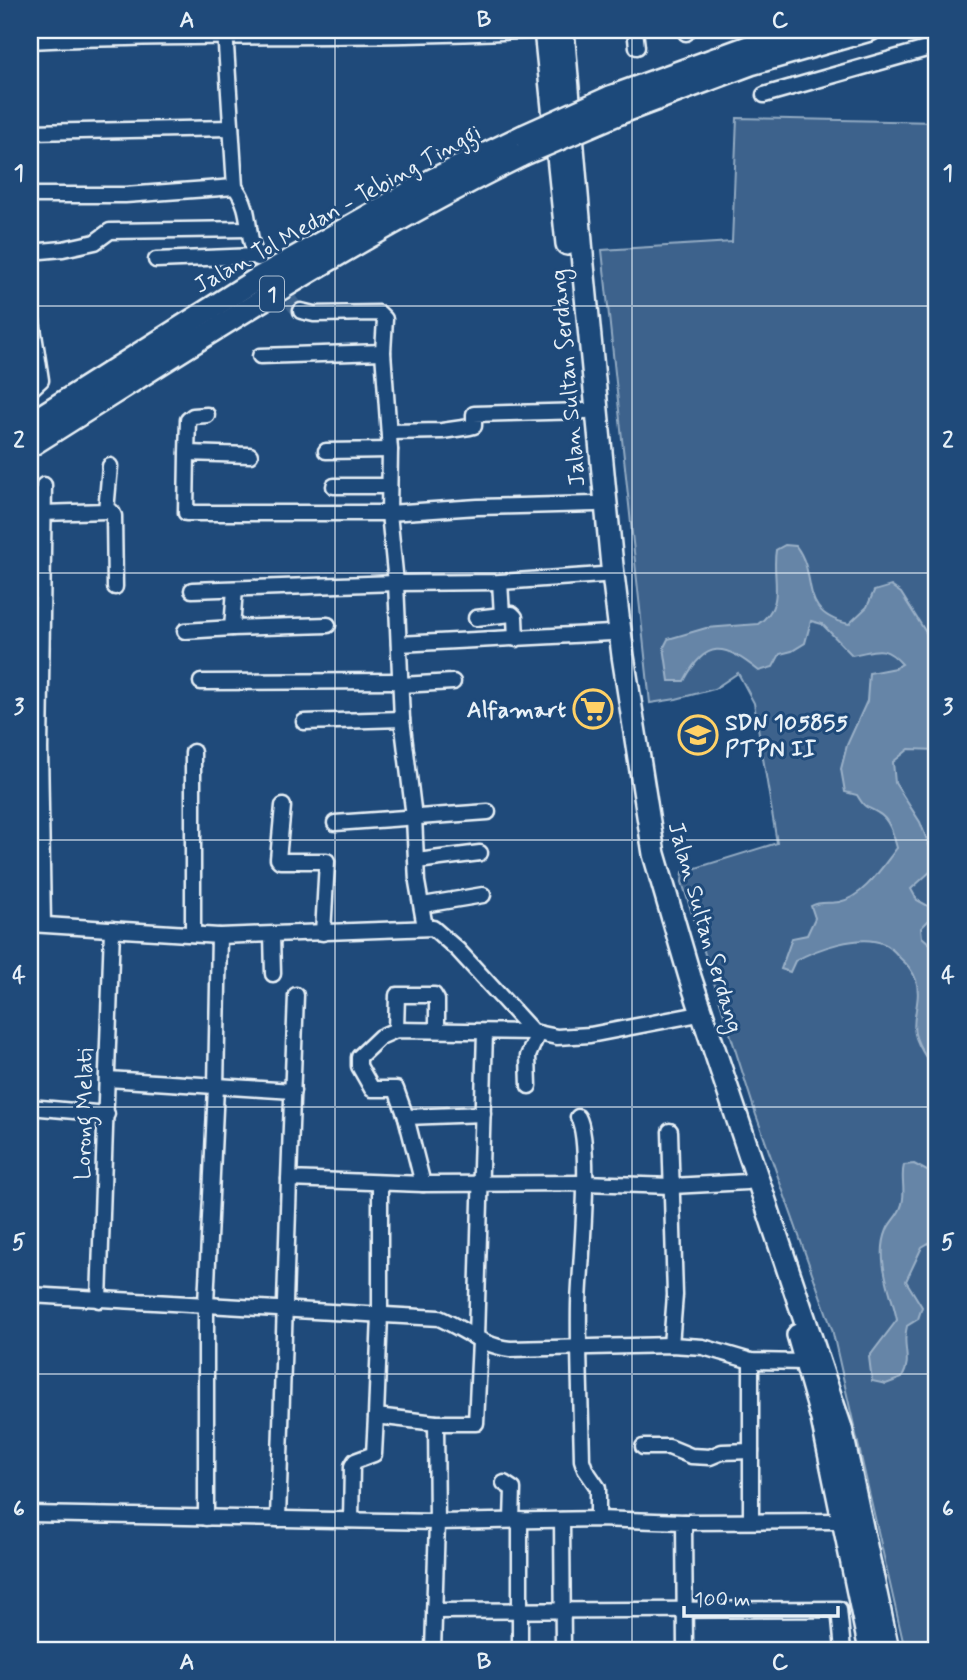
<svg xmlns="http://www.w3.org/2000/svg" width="967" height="1680" font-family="Mynerve,sans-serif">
<rect width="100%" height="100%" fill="#1f4a7a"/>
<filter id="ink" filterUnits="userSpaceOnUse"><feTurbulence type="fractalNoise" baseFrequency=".0143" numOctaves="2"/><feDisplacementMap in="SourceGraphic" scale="14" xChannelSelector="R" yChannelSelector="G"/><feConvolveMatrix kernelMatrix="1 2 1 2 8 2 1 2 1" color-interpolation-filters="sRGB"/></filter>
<g filter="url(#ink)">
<polygon fill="#3c628c" stroke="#92aac2" stroke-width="2" points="737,118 937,122 937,1650 905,1650 832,1329 756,1115 682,882 683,872 777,843 754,703 738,673 714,689 676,699 650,703 602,250 732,242"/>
<g fill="#6685a7" stroke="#9ab0c7" stroke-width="2">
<path d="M785,545l11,1c24,32 0,66 53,78l18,-17 7,-16 17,-5 10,7 36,57v100l-28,-1 -16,13 2,21 25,39 14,36 -3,13 -20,18 6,11 13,7 1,11 -10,10 1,9 15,13v127c-6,-15 -19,-28 -22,-43 -4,-17 7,-34 1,-54 -3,-9 -9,-16 -16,-22 -4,-5 -10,-12 -16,-14 -24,-11 -68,5 -89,17l-5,11 -9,-3 11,-31 15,-3 8,-17 -4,-12c9,-5 18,-2 28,-4 25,-5 43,-35 58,-54 -3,-11 -7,-29 -19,-35 -13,-8 -12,-3 -21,-18l-12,-3 -4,-23 6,-24 20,-44 2,-28 26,-5 7,-4c-19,-21 -26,-13 -50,-9l-30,-31 -11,-3 -6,22 -13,8 -12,3 -7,13 -14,4c-35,-28 -53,-32 -75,10h-15l-5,-34 4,-8 38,-11 52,-4c29,-20 13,-45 18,-74z"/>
<path d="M914,1164l13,7 10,-1v68l-15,9 -16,34 16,26 -4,12 -11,7c-6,22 6,32 -5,52l-16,6 -14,-3 -3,-24 28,-37c-6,-30 -22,-61 -10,-90 3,-8 11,-14 14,-23 6,-14 -1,-28 3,-42z"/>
</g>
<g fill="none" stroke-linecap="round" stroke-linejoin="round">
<polyline stroke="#3d638d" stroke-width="14" stroke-dasharray="14 7" stroke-linecap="butt" points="277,283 295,307 301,311"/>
<g stroke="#e8f1f8" stroke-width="19">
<g id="minor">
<path d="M225,30l10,157c19,25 9,48 23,71"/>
<polyline points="635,30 637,47"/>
<polyline points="686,30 686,33"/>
<path d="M30,41c170,-8 341,-1 511,-11"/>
<polyline points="764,95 937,46"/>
<polyline points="30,132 231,128"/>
<polyline points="30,195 125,195 235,187"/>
<polyline points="30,252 63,249 95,242 110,231 249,229"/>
<polyline points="156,260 255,256"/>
<polyline points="30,308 41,380 30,390"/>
<polyline points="301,311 314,314 379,313 385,319 383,352 390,450 389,513 396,583 402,719 414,817 417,882 425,927"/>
<polyline points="260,356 383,352"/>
<polyline points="389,432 442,431 470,427 474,426 474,414 586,411"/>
<polyline points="326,451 390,450"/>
<polyline points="187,453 188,420 193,416 207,415"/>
<polyline points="250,455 187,453 186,513 389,513 478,507 595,504"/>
<polyline points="334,486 389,486"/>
<polyline points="106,511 112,512 114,516 115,587"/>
<polyline points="42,513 106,511 110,466"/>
<polyline points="500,582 502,615 512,614 515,617 516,639"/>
<polyline points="192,590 396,583 500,582 602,575"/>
<polyline points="476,618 502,615"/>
<polyline points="232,628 328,625"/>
<polyline points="185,631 232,628 235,589"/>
<polyline points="399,644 611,633"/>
<polyline points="201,682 401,681"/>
<polyline points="401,685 453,682"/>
<polyline points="304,722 402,719"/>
<polyline points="193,752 193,934"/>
<polyline points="283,806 278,859 280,861 327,861 323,933"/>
<polyline points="335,823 488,812"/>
<polyline points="417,861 480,853"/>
<polyline points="423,905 483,895"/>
<polyline points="30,924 219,936 433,928 458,950 533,1032 557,1037 590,1035 694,1015"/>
<polyline points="43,924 40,749 44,485"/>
<polyline points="272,935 273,974"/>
<polyline points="296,995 289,1179 423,1184 584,1183 672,1186 747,1182"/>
<polyline points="396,1030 397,995 434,995 437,1000 437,1030"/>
<polyline points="108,1079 293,1091"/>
<polyline points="529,1086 528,1056 538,1033"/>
<polyline points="30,1107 107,1114"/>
<polyline points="406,1117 483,1114"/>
<path d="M578,1117c15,27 2,150 1,187 -1,52 2,104 3,156l3,9 13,19v31"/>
<polyline points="670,1131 675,1295 671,1345"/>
<polyline points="423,1184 406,1117 396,1089 372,1089 359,1066 359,1057 380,1037 396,1030 533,1032"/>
<path d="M30,1295l409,23c25,11 44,28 71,31l161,-4 32,2 48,14 54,1"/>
<polyline points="99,1300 112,929"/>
<polyline points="476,1338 485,1032"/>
<polyline points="376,1416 380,1315 380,1183"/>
<polyline points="643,1447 669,1447 691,1456 710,1457 722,1452 751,1451"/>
<polyline points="504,1483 513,1489 512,1520"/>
<polyline points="30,1514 437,1522 598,1519 684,1522 685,1650"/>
<polyline points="206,1518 206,1304 216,1087 219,936"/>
<polyline points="278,1519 289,1179"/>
<polyline points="351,1520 352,1466 355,1461 374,1454 376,1416 436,1423 476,1423 480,1341"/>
<polyline points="562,1520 563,1650"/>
<polyline points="751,1521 751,1361"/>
<polyline points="684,1522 844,1521"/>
<polyline points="434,1611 839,1609 843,1650"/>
<polyline points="433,1650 437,1522 436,1423"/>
<polyline points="520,1650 520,1520"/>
</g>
</g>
<g stroke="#e8f1f8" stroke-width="26">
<g id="highway">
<polyline points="545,30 567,244"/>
<polyline points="563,30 583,265 612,566 623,656 654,854 690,977 841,1428 888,1650"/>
<polyline points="610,97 756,44 806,30"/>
<polyline points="620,113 751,64 870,30"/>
<polyline points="30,423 257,279 432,180 523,136"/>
<path d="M30,446c161,-101 321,-207 492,-291"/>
<polyline points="798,1335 822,1419 870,1650"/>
</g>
</g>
<use href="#minor" stroke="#1f4a7a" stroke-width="14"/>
<use href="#highway" stroke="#1f4a7a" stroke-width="21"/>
<g stroke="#e8f1f8" stroke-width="26" stroke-linecap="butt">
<g id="highway-bridge">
<polyline points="523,136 610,97"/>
<polyline points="522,155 620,113"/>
</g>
</g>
<use href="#highway-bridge" stroke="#1f4a7a" stroke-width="21"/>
</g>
</g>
<path fill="none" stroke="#e8f1f8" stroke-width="2" stroke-opacity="0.55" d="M335,30v1620M632,30v1620M30,306h907M30,573h907M30,840h907M30,1107h907M30,1374h907"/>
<defs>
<g id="supermarket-ring" transform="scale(2.0125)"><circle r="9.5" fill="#1f4a7a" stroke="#ffd166" stroke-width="1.5"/><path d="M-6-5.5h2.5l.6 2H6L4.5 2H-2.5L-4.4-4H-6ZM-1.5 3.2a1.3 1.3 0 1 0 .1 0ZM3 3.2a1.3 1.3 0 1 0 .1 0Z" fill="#ffd166"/></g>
<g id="school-ring" transform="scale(2.0125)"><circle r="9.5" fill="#1f4a7a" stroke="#ffd166" stroke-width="1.5"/><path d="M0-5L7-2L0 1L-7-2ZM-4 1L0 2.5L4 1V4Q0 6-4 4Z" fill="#ffd166"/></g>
</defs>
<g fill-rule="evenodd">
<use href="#supermarket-ring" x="593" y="709"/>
<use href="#school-ring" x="698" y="735"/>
</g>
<g text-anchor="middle" stroke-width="6" stroke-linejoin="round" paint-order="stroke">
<rect fill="#1f4a7a" stroke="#acbfd2" stroke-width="2" x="260" y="276.5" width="24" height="35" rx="5"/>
<g font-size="21" font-weight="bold" fill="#e8f1f8">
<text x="272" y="301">1</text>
</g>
<g font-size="23" fill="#e8f1f8" stroke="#1f4a7a">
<text transform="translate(337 208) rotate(-29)" y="8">Jalan Tol Medan - Tebing Tinggi</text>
<text transform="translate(567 378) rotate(-95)" y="8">Jalan Sultan Serdang</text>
<text transform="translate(706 927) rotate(74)" y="8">Jalan Sultan Serdang</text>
<text transform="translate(83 1114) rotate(-89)" y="8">Lorong Melati</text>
</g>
<g font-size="23" font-weight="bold" fill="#e8f1f8" stroke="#1f4a7a" text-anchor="end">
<text x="566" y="717">Alfamart</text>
<text x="725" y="730" text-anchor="start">SDN 105855<tspan x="725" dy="26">PTPN II</tspan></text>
</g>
</g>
<rect width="967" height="1680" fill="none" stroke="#1f4a7a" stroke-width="77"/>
<path d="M684 1606v10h154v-10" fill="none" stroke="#e8f1f8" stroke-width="3.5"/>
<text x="694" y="1606" font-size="21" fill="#e8f1f8" stroke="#1f4a7a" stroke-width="5" paint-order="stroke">100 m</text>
<rect x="38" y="38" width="890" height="1604" fill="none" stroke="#e8f1f8" stroke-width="2.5"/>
<g font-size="23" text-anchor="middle" font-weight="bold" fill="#e8f1f8">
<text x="187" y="27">A</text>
<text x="484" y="27">B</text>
<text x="780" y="27">C</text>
<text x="19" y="180">1</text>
<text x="948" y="180">1</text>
<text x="19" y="447">2</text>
<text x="948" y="447">2</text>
<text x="19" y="714">3</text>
<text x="948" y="714">3</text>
<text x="19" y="982">4</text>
<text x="948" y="982">4</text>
<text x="19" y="1249">5</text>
<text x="948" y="1249">5</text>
<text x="19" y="1516">6</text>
<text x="948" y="1516">6</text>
<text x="187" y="1669">A</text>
<text x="484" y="1669">B</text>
<text x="780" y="1669">C</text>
</g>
</svg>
